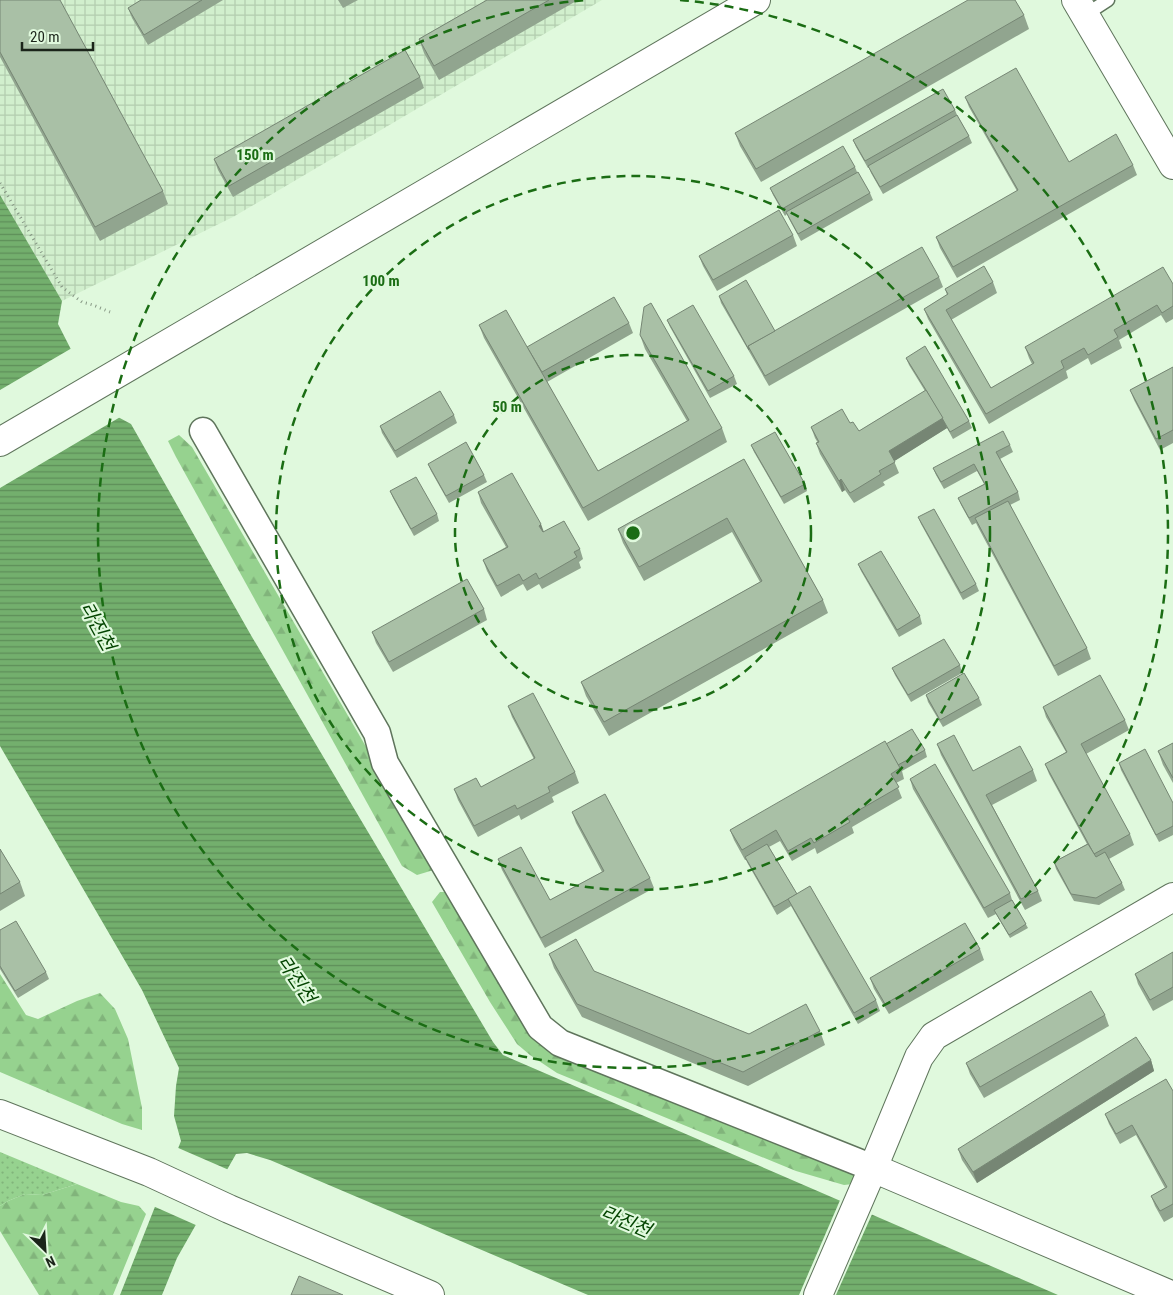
<svg xmlns="http://www.w3.org/2000/svg" width="1173" height="1295" font-family="'Roboto Condensed','Noto Sans KR',sans-serif">
<defs>
<pattern id="industrial-grid" width="8" height="8" patternUnits="userSpaceOnUse" patternTransform="scale(1.25)"><rect width="8" height="8" fill="#d1efcd"/><path d="M0 4h8M4 0v8" fill="none" stroke="#b3cdaf"/></pattern>
<pattern id="grass-dots" width="8" height="8" patternUnits="userSpaceOnUse" patternTransform="scale(1.25)"><rect width="8" height="8" fill="#96d28f"/><path d="M2 2h.1M6 6h.1" fill="none" stroke="#81b47b" stroke-width="1.8" stroke-linecap="round"/></pattern>
<pattern id="forest-firs" width="22" height="20" patternUnits="userSpaceOnUse" patternTransform="scale(1.25)"><rect width="22" height="20" fill="#96d28f"/><path d="M5 1l3.5 6h-7zM16 11l3.5 6h-7z" fill="#81b47b"/></pattern>
<pattern id="water-rules" width="6" height="5" patternUnits="userSpaceOnUse" patternTransform="scale(1.25)"><rect width="6" height="5" fill="#73af6d"/><path d="M0 2.5h6" fill="none" stroke="#5e8e59"/></pattern>
</defs>
<rect width="100%" height="100%" fill="#e0f9dd"/>
<polygon fill="url(#industrial-grid)" points="0,0 602,0 233,217 62,301 0,197"/>
<polygon fill="url(#grass-dots)" points="0,1152 77,1184 42,1195 25,1194 8,1201 0,1206"/>
<g fill="url(#forest-firs)">
<polygon points="179,435 192,447 437,869 417,875 402,866 176,457 168,441"/>
<polygon points="440,892 450,892 509,995 678,1103 760,1137 842,1167 854,1176 853,1184 844,1185 796,1171 557,1073 530,1055 517,1044 490,1002 432,902"/>
<polygon points="0,974 26,1015 38,1019 77,1001 100,993 115,1009 128,1039 142,1108 142,1130 122,1124 0,1072"/>
<polygon points="77,1184 121,1202 139,1206 146,1214 113,1295 39,1295 0,1231 0,1206 8,1201 25,1194 42,1195"/>
</g>
<polygon fill="url(#water-rules)" points="0,195 62,301 58,324 82,371 103,409 131,424 252,637 493,1042 503,1055 1058,1295 588,1295 270,1160 247,1153 236,1154 177,1258 162,1295 120,1295 181,1141 174,1116 176,1086 179,1068 142,990 0,746"/>
<g fill="#e0f9dd">
<polygon points="72,348 105,407 122,416 0,488 0,390"/>
<polygon points="176,1147 229,1170 198,1226 153,1206"/>
<polygon points="841,1198 873,1212 836,1295 799,1295"/>
</g>
<g fill="none" stroke-linecap="round" stroke-linejoin="round">
<g stroke="#5f755c" stroke-width="15">
<polyline id="service" points="1085,15 1108,0"/>
</g>
<g stroke="#5f755c" stroke-width="29">
<polyline id="minor" points="203,431 377,733 385,763 540,1027 560,1043 873,1168"/>
</g>
<g stroke="#5f755c" stroke-width="30">
<g id="tertiary">
<polyline points="1076,0 1173,165"/>
<polyline points="0,1114 149,1172 229,1209 430,1295"/>
<polyline points="873,1168 1171,1295"/>
<polyline points="818,1295 873,1168 919,1057 934,1036 1173,897"/>
</g>
</g>
<g stroke="#5f755c" stroke-width="30">
<polyline id="trunk" points="0,442 756,0"/>
</g>
<polyline stroke="#859683" stroke-width="3" stroke-dasharray="1 4" stroke-linecap="butt" points="0,183 62,287 82,302 93,305 110,312"/>
<use href="#service" stroke="#fff" stroke-width="12"/>
<use href="#minor" stroke="#fff" stroke-width="26"/>
<use href="#tertiary" stroke="#fff" stroke-width="28"/>
<use href="#trunk" stroke="#fff" stroke-width="28"/>
</g>
<g fill="#91a58f">
<polygon points="0,0 163,191 168,204 100,241 0,57"/>
<polygon points="141,0 223,0 148,45 132,18 128,8"/>
<polygon points="338,0 358,0 343,8"/>
<polygon points="487,0 578,0 439,80 424,53 419,39"/>
<polygon points="1024,15 1029,29 761,182 740,146 735,133"/>
<polygon points="420,77 424,88 233,197 218,170 214,159"/>
<polygon points="965,97 1069,162 1133,165 1137,175 957,278 940,248 936,237 1017,191 969,107"/>
<polygon points="955,110 957,115 969,136 972,143 883,194 871,173 869,168 868,168 856,147 853,140"/>
<polygon points="855,167 857,172 870,193 873,200 801,241 789,219 787,214 785,216 773,195 770,188"/>
<polygon points="793,235 797,246 717,291 703,266 699,256"/>
<polygon points="939,277 943,287 769,386 721,303 719,296 775,331"/>
<polygon points="993,282 997,293 951,320 991,388 1032,364 1029,358 1025,347 1173,284 1173,319 1166,323 1161,315 1119,340 1122,348 1091,365 1088,358 1066,371 1068,378 989,424 928,319 924,309 947,295 945,289"/>
<polygon points="667,320 734,376 737,384 710,398 670,327"/>
<polygon points="629,323 633,333 547,382 598,471 687,421 645,349 640,335 722,428 727,442 588,521 484,338 479,325 527,347"/>
<polygon points="906,358 969,421 972,428 953,439 947,428 894,461 899,473 883,482 885,485 854,503 845,490 842,492 820,454 816,443 818,443 815,438 811,427 850,423 859,431 925,391 909,365"/>
<polygon points="1173,367 1173,443 1160,450 1134,400 1130,390"/>
<polygon points="454,415 457,423 397,458 382,433 380,426"/>
<polygon points="751,445 805,484 807,491 784,504 754,452"/>
<polygon points="1010,445 1013,452 1000,459 1018,492 1020,500 1010,505 1087,648 1091,659 1058,676 979,529 976,523 972,525 961,505 958,498 984,484 977,471 944,489 936,475 933,468"/>
<polygon points="744,459 823,600 828,613 609,736 586,696 581,682 760,582 732,532 644,581 623,543 618,529"/>
<polygon points="428,464 484,475 487,482 449,503 431,471"/>
<polygon points="390,491 437,514 439,521 414,536 393,498"/>
<polygon points="478,492 544,532 580,549 583,559 579,562 581,568 542,589 539,584 527,591 523,584 501,597 487,571 483,560 506,547 481,503"/>
<polygon points="918,517 976,584 979,591 963,600 921,524"/>
<polygon points="858,564 920,616 922,624 899,637 861,571"/>
<polygon points="484,609 487,620 393,672 376,643 372,632"/>
<polygon points="960,665 962,673 911,702 895,675 892,668"/>
<polygon points="926,695 979,698 982,705 943,727 928,702"/>
<polygon points="508,706 575,772 579,783 552,797 554,802 521,820 519,815 478,837 458,800 454,789 481,787 534,759 512,717"/>
<polygon points="1043,707 1125,720 1129,730 1086,754 1130,834 1134,845 1109,859 1122,883 1125,890 1099,905 1074,901 1056,869 1054,862 1087,844 1049,774 1045,764 1066,752 1046,717"/>
<polygon points="1173,743 1173,783 1163,765 1158,751"/>
<polygon points="886,744 925,750 927,757 902,771 904,779 896,783 902,798 852,827 854,833 817,854 815,848 792,861 780,841 769,847 797,894 876,1000 880,1011 858,1024 791,906 777,915 748,864 746,860 745,860 734,840 730,830"/>
<polygon points="937,744 973,771 1033,770 1037,781 992,805 1038,891 1042,901 1025,910 941,755"/>
<polygon points="1119,763 1173,803 1173,835 1159,842 1121,770"/>
<polygon points="910,779 1010,893 1012,900 1028,928 1010,938 996,914 988,918 913,789"/>
<polygon points="572,812 650,878 654,888 545,948 502,870 498,859 550,900 602,872 576,823"/>
<polygon points="0,849 20,882 25,896 0,911"/>
<polygon points="0,930 46,972 49,979 18,998 0,969"/>
<polygon points="980,949 984,960 889,1014 874,989 870,978"/>
<polygon points="1173,952 1173,1000 1153,1011 1138,984 1135,974"/>
<polygon points="549,954 594,971 749,1034 820,1031 825,1045 748,1086 582,1017 554,968"/>
<polygon points="1105,1015 1109,1026 984,1098 970,1074 966,1063"/>
<polygon points="1151,1060 1154,1071 977,1183 962,1160 958,1149"/>
<polygon points="1173,1091 1173,1217 1164,1222 1155,1206 1151,1196 1165,1188 1136,1135 1120,1144 1109,1124 1105,1114"/>
</g>
<g fill="#768674">
<polygon points="943,418 947,428 893,462 889,451"/>
<polygon points="841,479 845,490 842,492 839,481"/>
<polygon points="541,524 545,535 539,526"/>
<polygon points="1151,1060 1154,1071 977,1183 973,1172"/>
</g>
<g fill="#a9c0a6" stroke="#768674">
<polygon points="0,0 60,0 163,191 95,227 0,52"/>
<polygon points="141,0 202,0 144,35 128,8"/>
<polygon points="487,0 549,0 434,66 419,39"/>
<polygon points="968,0 1015,0 1024,15 756,169 735,133"/>
<polygon points="405,50 420,77 229,186 214,159"/>
<polygon points="1016,68 1069,162 1116,134 1133,165 953,267 936,237 1018,190 965,97"/>
<polygon points="943,89 955,110 865,161 853,140"/>
<polygon points="957,115 969,136 880,187 868,166"/>
<polygon points="843,146 855,167 782,209 770,188"/>
<polygon points="858,172 870,193 798,234 786,212"/>
<polygon points="779,210 793,235 713,280 699,256"/>
<polygon points="922,247 939,277 765,376 748,346"/>
<polygon points="984,266 993,282 946,310 991,388 1034,363 1025,347 1163,267 1173,284 1173,306 1162,313 1157,305 1114,330 1118,337 1088,355 1084,348 1061,361 1064,368 986,414 924,309 948,294 945,289"/>
<polygon points="746,280 775,331 748,346 749,350 719,296"/>
<polygon points="614,297 629,323 542,372 527,347"/>
<polygon points="651,303 722,428 583,508 479,325 506,310 598,471 689,420 640,335 644,307"/>
<polygon points="693,305 734,376 708,391 667,320"/>
<polygon points="925,346 969,421 950,432 926,390 906,358"/>
<polygon points="1173,367 1173,430 1156,439 1130,390"/>
<polygon points="926,390 943,418 889,451 895,462 879,471 881,474 850,493 841,479 839,481 816,443 819,442 811,427 842,409 850,423 853,422 859,431"/>
<polygon points="440,391 454,415 395,451 380,426"/>
<polygon points="1003,431 1010,445 996,452 1018,492 969,518 958,498 985,484 974,464 941,482 933,468"/>
<polygon points="775,432 805,484 781,497 751,445"/>
<polygon points="466,442 484,475 446,496 428,464"/>
<polygon points="744,459 823,600 604,722 581,682 762,581 727,518 639,567 618,529"/>
<polygon points="512,473 541,524 539,526 543,532 564,521 580,549 574,552 577,557 539,579 536,573 523,581 519,574 497,586 483,560 508,547 478,492"/>
<polygon points="416,477 437,514 411,529 390,491"/>
<polygon points="1008,501 1087,648 1054,666 975,518"/>
<polygon points="934,509 976,584 961,593 918,517"/>
<polygon points="881,551 920,616 897,630 858,564"/>
<polygon points="467,579 484,609 389,662 372,632"/>
<polygon points="944,639 960,665 908,695 892,668"/>
<polygon points="964,673 979,698 940,720 926,695"/>
<polygon points="1100,675 1125,720 1081,744 1130,834 1094,854 1045,764 1067,752 1043,707"/>
<polygon points="533,693 575,772 548,787 550,792 517,809 515,805 474,826 454,789 476,778 481,787 535,758 508,706"/>
<polygon points="912,729 925,750 898,765 886,744"/>
<polygon points="954,735 973,771 1020,746 1033,770 986,795 1038,891 1021,899 937,744"/>
<polygon points="885,741 900,768 891,774 899,787 847,817 850,822 814,843 811,838 788,851 776,830 742,850 730,830"/>
<polygon points="1173,743 1173,778 1158,751"/>
<polygon points="1145,749 1173,803 1173,826 1156,835 1119,763"/>
<polygon points="935,764 1010,893 984,908 910,779"/>
<polygon points="605,794 650,878 541,938 498,859 521,847 550,900 604,871 572,812"/>
<polygon points="767,844 797,894 774,907 745,857"/>
<polygon points="1088,844 1096,857 1105,852 1122,883 1096,898 1071,894 1054,862"/>
<polygon points="0,849 20,882 0,894"/>
<polygon points="810,886 876,1000 854,1013 788,899"/>
<polygon points="1012,900 1026,924 1009,935 994,910"/>
<polygon points="16,921 46,972 15,991 0,966 0,930"/>
<polygon points="965,923 980,949 885,1004 870,978"/>
<polygon points="576,939 594,971 749,1034 806,1004 820,1031 743,1072 577,1004 549,954"/>
<polygon points="1173,952 1173,987 1150,1000 1135,974"/>
<polygon points="1091,991 1105,1015 980,1087 966,1063"/>
<polygon points="1136,1037 1151,1060 973,1172 958,1149"/>
<polygon points="1166,1079 1173,1091 1173,1204 1160,1211 1151,1196 1167,1187 1132,1125 1116,1134 1105,1114"/>
<polygon points="299,1276 343,1295 291,1295"/>
</g>
<g fill="none" stroke="#1b6d14" stroke-width="2.5" stroke-dasharray="9 6">
<circle cx="633" cy="533" r="178"/>
<circle cx="633" cy="533" r="357"/>
<path d="M680 0A535 535 0 1 1 586 0"/>
</g>
<g text-anchor="middle" stroke-width="4.5" stroke-linejoin="round" paint-order="stroke">
<g font-size="19" font-style="italic" fill="#034400" stroke="#e0f9dd">
<text transform="translate(98 626) rotate(61)" y="7">라진천</text>
<text transform="translate(297 979) rotate(56)" y="7">라진천</text>
<text transform="translate(626 1221) rotate(23)" y="7">라진천</text>
</g>
</g>
<circle cx="633" cy="533" r="8" fill="#1b6d14" stroke="#e0f9dd" stroke-width="2.5"/>
<g font-size="15" text-anchor="middle" font-weight="bold" fill="#1b6d14" stroke="#e0f9dd" stroke-width="4.5" stroke-linejoin="round" paint-order="stroke">
<text x="255" y="160">150 m</text>
<text x="381" y="286">100 m</text>
<text x="507" y="412">50 m</text>
</g>
<g transform="translate(45 1250) rotate(155)" stroke="#e0f9dd" stroke-width="4" paint-order="stroke">
<path d="M0-4L9 19L0 12L-9 19Z" fill="#1b241a"/>
<text y="-8" font-size="14" font-weight="bold" text-anchor="middle" fill="#1b241a">N</text>
</g>
<path d="M22 42v8h71v-8" fill="none" stroke="#1b241a" stroke-width="2.5"/>
<text x="30" y="42" font-size="15" fill="#1b241a" stroke="#e0f9dd" stroke-width="4" paint-order="stroke">20 m</text>
</svg>
